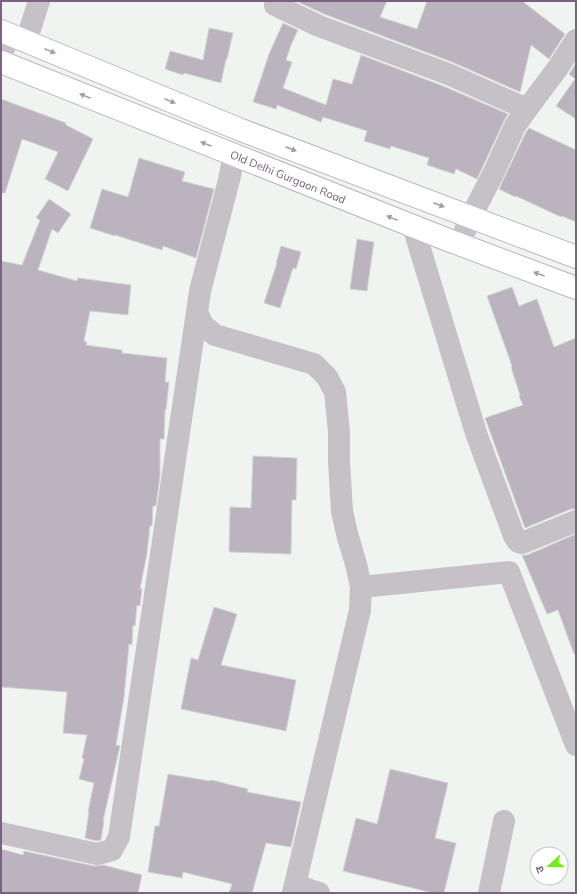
<svg xmlns="http://www.w3.org/2000/svg" width="577" height="894" font-family="Mulish,'Noto Sans Devanagari',sans-serif">
<rect width="100%" height="100%" fill="#eff4f1"/>
<g fill="#bbb3be" stroke="#d2d5d3">
<polygon points="296,1 387,1 380,17 417,29 427,1 522,1 565,34 549,59 531,45 520,92 452,62 324,14"/>
<polygon points="283,23 298,30 291,45 286,60 292,62 283,88 326,105 333,79 352,84 361,55 443,86 508,114 504,121 477,179 456,169 454,174 427,165 429,158 391,146 390,149 364,141 367,131 323,117 321,122 277,105 276,109 253,102 269,54"/>
<polygon points="209,28 233,33 227,59 226,59 221,83 184,73 183,75 165,69 170,51 203,60"/>
<polygon points="576,63 576,119 556,106 575,79 569,74"/>
<polygon points="1,99 66,123 66,125 93,139 68,191 45,179 58,152 22,139 5,193 1,193"/>
<polygon points="529,128 576,150 576,222 562,216 561,217 516,196 515,197 499,189 526,132"/>
<polygon points="139,158 185,172 182,181 214,189 196,258 163,246 162,250 115,235 115,236 90,228 102,189 128,197"/>
<polygon points="49,199 71,214 58,233 52,229 38,270 77,281 78,278 131,285 128,315 90,311 84,341 87,342 86,345 122,350 122,353 167,358 165,382 169,382 166,410 165,410 164,439 160,439 160,476 156,506 153,506 152,526 150,526 147,553 140,589 142,589 140,606 137,605 135,626 133,625 132,645 129,644 124,697 116,745 120,746 103,821 104,821 101,840 97,841 85,838 89,812 88,812 94,783 79,779 84,759 82,758 87,735 63,733 67,692 1,687 1,261 22,265 40,220 36,218"/>
<polygon points="357,239 374,242 367,291 350,289"/>
<polygon points="281,246 301,252 296,269 293,268 280,308 264,303 277,263 276,263"/>
<polygon points="512,287 519,306 537,299 554,347 576,338 576,509 571,509 525,528 485,418 523,405 519,396 520,395 511,367 512,366 487,296"/>
<polygon points="253,456 297,458 296,500 292,500 291,554 229,552 230,507 251,508"/>
<polygon points="576,534 576,654 574,654 558,610 547,614 522,555 527,555"/>
<polygon points="214,607 237,614 221,665 296,680 286,731 181,709 191,658 198,660"/>
<polygon points="390,769 448,783 435,838 456,843 444,893 433,893 343,871 356,818 377,824"/>
<polygon points="168,774 210,781 211,780 248,789 247,792 301,802 291,847 266,843 252,893 229,893 232,884 183,872 182,878 148,872 155,826 159,826"/>
<polygon points="1,849 23,855 24,851 94,866 103,865 142,875 138,893 1,893"/>
</g>
<g fill="none" stroke-linecap="round" stroke-linejoin="round">
<g stroke="#bcb5be" stroke-width="24">
<g id="secondary">
<polyline points="1,31 241,130 576,257"/>
<polyline points="1,62 448,240 576,288"/>
</g>
</g>
<g stroke="#c6c0c7" stroke-width="22">
<polyline points="275,5 319,26 448,74 527,109"/>
<polyline points="26,42 39,1"/>
<polyline points="1,57 9,35"/>
<polyline points="234,155 229,180 200,291 197,312 203,325 215,335 314,364 327,377 335,392 339,432 339,461 342,511 347,534 356,564 361,587 360,610 293,893"/>
<polyline points="413,226 476,433 514,536 518,542 522,543 576,521"/>
<polyline points="459,244 471,217 494,172 515,126 527,109 557,69 576,40"/>
<polyline points="361,587 509,572 576,745"/>
<polyline points="1,833 97,854 112,850 119,837 197,312"/>
<polyline points="295,885 319,893"/>
<polyline points="489,893 504,821"/>
</g>
<use href="#secondary" stroke="#fff" stroke-width="22"/>
</g>
<defs><path id="oneway-solid" d="M-6-.8H1V-3.2L6.5 0L1 3.2V.8H-6Z"/></defs>
<g fill="#a998ae">
<use href="#oneway-solid" transform="translate(50 51) rotate(22)"/>
<use href="#oneway-solid" transform="translate(85 96) rotate(-158)"/>
<use href="#oneway-solid" transform="translate(170 101) rotate(22)"/>
<use href="#oneway-solid" transform="translate(206 144) rotate(-158)"/>
<use href="#oneway-solid" transform="translate(291 149) rotate(21)"/>
<use href="#oneway-solid" transform="translate(439 205) rotate(21)"/>
<use href="#oneway-solid" transform="translate(392 218) rotate(-158)"/>
<use href="#oneway-solid" transform="translate(539 274) rotate(-160)"/>
</g>
<g text-anchor="middle" stroke-width="4" stroke-linejoin="round" paint-order="stroke">
<g font-size="11" fill="#7b6182" stroke="#fff">
<text transform="translate(288 177) rotate(22)" y="4">Old Delhi Gurgaon Road</text>
</g>
</g>
<rect width="577" height="894" fill="none" stroke="#7b6182" stroke-width="4"/>
<g transform="translate(549 866) rotate(249)"><circle r="19" fill="#ffffff" stroke="#cac0cd"/>
<path d="M0-3L7 15L0 10L-7 15Z" fill="#6fed16"/>
<text y="-6" font-size="11" font-weight="bold" text-anchor="middle" fill="#7b6182">उ</text>
</g>
</svg>
